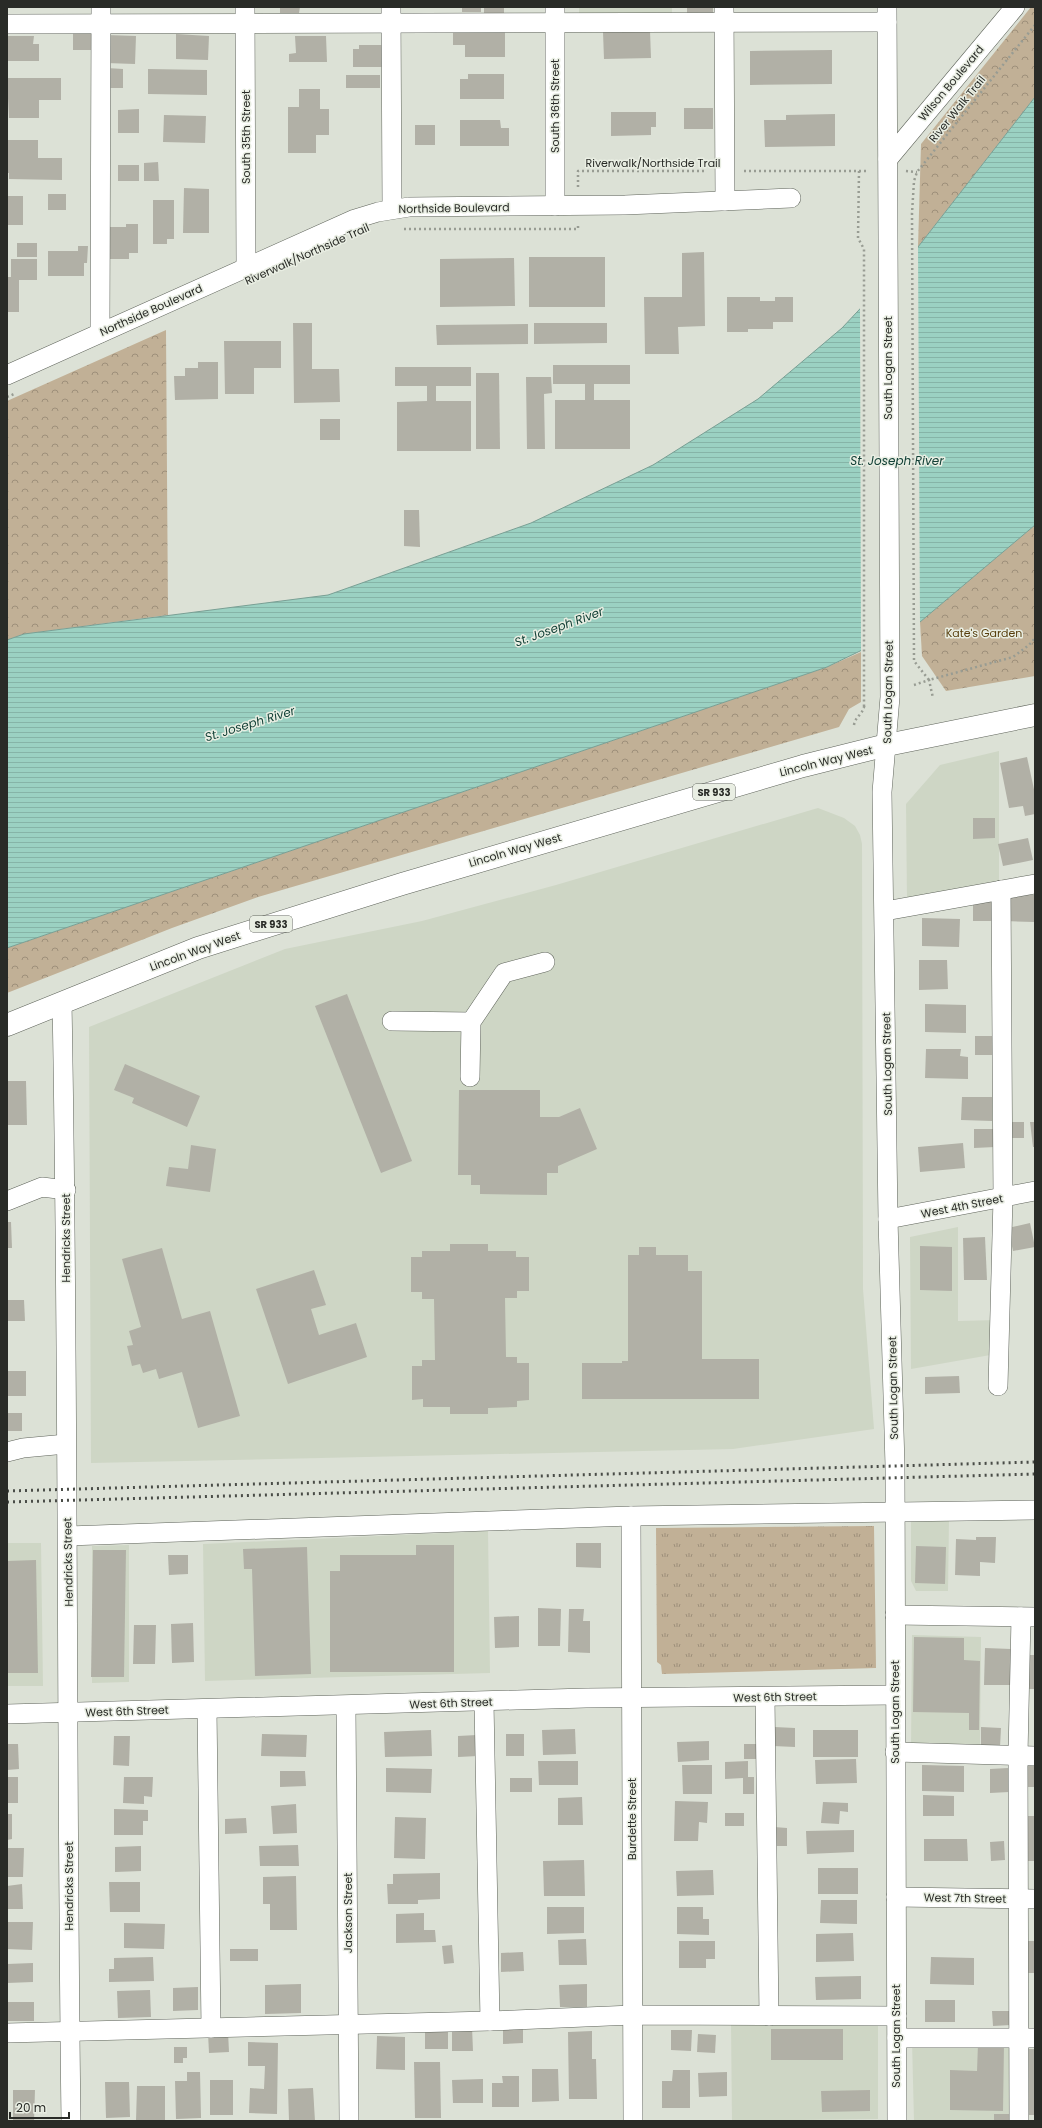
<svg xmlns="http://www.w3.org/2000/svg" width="1042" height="2128" font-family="Poppins,sans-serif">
<defs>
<pattern id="grass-tufts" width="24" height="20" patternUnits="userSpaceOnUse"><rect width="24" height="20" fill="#c1b096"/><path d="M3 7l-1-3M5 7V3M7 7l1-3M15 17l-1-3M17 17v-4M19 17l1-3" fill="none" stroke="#9d8f7a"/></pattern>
<pattern id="forest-crowns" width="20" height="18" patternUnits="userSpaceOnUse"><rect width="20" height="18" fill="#c1b096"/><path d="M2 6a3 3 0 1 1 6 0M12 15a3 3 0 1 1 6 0" fill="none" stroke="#9d8f7a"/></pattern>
<pattern id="water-rules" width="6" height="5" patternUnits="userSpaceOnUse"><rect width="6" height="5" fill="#9bd1c2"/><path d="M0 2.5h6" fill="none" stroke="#86b4a7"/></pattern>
</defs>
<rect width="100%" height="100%" fill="#dce1d6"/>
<g fill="#ced6c5">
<rect x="579" y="7" width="93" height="9"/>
<polygon points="999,751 999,885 907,901 906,804 940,765"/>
<polygon points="818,808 844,818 855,826 860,835 862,844 863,1289 874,1429 733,1449 91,1463 89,1027 285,949 422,921 556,885"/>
<polygon points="958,1227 958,1321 997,1320 996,1354 911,1369 910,1237"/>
<polygon points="911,1520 949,1520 948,1591 916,1591 911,1581"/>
<polygon points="488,1531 490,1673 205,1681 203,1544"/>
<polygon points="7,1543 41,1543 43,1686 7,1686"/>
<polygon points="129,1545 129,1682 92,1683 92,1546"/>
<polygon points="912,1635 981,1637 980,1749 911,1748"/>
<polygon points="878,2021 878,2119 732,2121 731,2023"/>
<polygon points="912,2041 1015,2041 1014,2121 914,2121"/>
</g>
<polygon fill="url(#grass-tufts)" points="874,1526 876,1668 662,1674 661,1665 657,1662 656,1528"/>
<g fill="url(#forest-crowns)">
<polygon points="1031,7 1035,7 1035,97 918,247 921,144"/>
<polygon points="166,330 168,615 24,634 7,640 7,401"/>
<polygon points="1035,525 1035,676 946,691 922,656 920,622"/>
<polygon points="861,652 861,702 849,709 839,727 258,897 172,928 7,993 7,948 827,667"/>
</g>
<polygon fill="url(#water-rules)" stroke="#799f94" points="1035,97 1035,525 920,622 827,667 7,948 7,640 24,634 328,595 531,523 653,465 758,399 842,328 918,247"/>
<polygon fill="#dce1d6" points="918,244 920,624 861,654 860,307"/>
<g fill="#b1b0a6">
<polygon points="280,7 300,7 299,13 280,13"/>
<rect x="462" y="7" width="19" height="5"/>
<rect x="484" y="7" width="20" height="8"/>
<rect x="687" y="7" width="26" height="7"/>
<polygon points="73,30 92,30 91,50 73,50"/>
<polygon points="650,31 651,58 604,59 603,32"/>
<polygon points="453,32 505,32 505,57 465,57 465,45 453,45"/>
<polygon points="176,34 209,36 208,60 176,59"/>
<polygon points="107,35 136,36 135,64 106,63"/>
<polygon points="7,36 34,36 33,44 39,44 39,61 7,61"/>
<polygon points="295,36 326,36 327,62 289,62 289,54 296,53"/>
<polygon points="359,45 382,45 382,67 353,67 353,49 359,49"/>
<polygon points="832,50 832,84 750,85 750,51"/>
<polygon points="107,68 123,69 123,88 107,88"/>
<polygon points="148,69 207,70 207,95 148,94"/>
<polygon points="468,74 504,74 504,99 460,99 460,79 468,79"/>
<rect x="346" y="75" width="34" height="13"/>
<polygon points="7,78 61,78 61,100 39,100 39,118 9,118"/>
<polygon points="299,89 320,89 320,109 329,109 329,135 316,135 316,153 288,153 288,107 299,107"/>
<rect x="684" y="108" width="29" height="21"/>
<polygon points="139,109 139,133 118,133 118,110"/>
<polygon points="611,112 656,112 656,127 651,127 651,135 611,136"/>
<polygon points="835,114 835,146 765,147 764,120 786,120 786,115"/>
<polygon points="164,115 206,116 205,143 163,142"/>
<polygon points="460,120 500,120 501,128 509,128 509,146 460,146"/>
<rect x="415" y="125" width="20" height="20"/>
<polygon points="8,140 38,140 38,158 62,158 62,180 9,179 9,173 7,173"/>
<polygon points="158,162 159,181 144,181 144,163"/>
<rect x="118" y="165" width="21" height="16"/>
<polygon points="184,188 209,189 209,233 183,233"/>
<rect x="48" y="194" width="18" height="16"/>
<rect x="7" y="196" width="16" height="29"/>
<polygon points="153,200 174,200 174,239 167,239 167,244 153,244"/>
<polygon points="126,224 138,224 138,253 129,253 129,259 110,259 110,227 126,227"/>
<rect x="17" y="243" width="20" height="14"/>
<polygon points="78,246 88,246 87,263 84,263 84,276 48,276 48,251 78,251"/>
<polygon points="704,252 705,326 678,327 679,354 645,354 644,297 682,297 682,253"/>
<rect x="529" y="257" width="76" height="50"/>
<polygon points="514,258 515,306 440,307 440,259"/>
<polygon points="11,259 37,259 37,280 19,280 19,312 7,312 7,277 11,277"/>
<polygon points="727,297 760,297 760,301 775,301 775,297 793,297 793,322 773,322 773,329 748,329 748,332 727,332"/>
<polygon points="293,323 312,323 312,369 339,369 340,402 294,403"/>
<polygon points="534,323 607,323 607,343 534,344"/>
<polygon points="528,324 528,344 437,345 436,325"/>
<polygon points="224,341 281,341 281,368 254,368 254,394 225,394"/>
<polygon points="198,362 218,362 218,399 175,400 174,376 185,376 185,368 198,368"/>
<polygon points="553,365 630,365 630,384 594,384 594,400 630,400 630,449 555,449 555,400 585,400 585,384 553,384"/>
<polygon points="395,367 471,367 471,386 436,386 436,401 471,401 471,451 397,451 397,402 427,401 427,386 395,386"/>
<polygon points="476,373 499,373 500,449 476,449"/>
<polygon points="526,377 551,377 552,393 544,394 545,449 527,449"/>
<rect x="320" y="419" width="20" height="21"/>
<polygon points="404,510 419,510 420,547 404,546"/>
<polygon points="1027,757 1035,794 1035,814 1025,816 1023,806 1009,808 1000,763"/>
<polygon points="973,818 995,818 995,838 973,839"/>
<polygon points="1028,838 1033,860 1003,866 998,844"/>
<polygon points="1006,894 1035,895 1034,922 1005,921"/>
<polygon points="996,899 996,921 973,921 973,900"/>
<polygon points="922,918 960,919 959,947 922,946"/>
<polygon points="919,960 947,960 948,989 919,990"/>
<polygon points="347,994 412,1161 381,1173 315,1006"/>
<polygon points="925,1004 966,1005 966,1033 925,1032"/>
<polygon points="975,1036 995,1036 996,1055 975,1055"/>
<polygon points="926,1049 961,1049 960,1056 968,1057 968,1079 925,1078"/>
<polygon points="125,1064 200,1096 187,1127 132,1103 134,1098 114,1090"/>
<polygon points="7,1081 26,1081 27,1125 7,1125"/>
<polygon points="459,1090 540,1090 540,1117 559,1117 580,1108 597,1149 558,1166 558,1173 547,1173 547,1195 480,1194 480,1185 471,1185 471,1175 458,1175"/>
<polygon points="962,1097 992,1097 992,1121 961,1120"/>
<polygon points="1005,1122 1024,1122 1024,1138 1006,1138"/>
<polygon points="1030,1122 1035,1122 1035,1147 1033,1147"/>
<polygon points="974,1129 995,1129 995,1147 974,1148"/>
<polygon points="963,1143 965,1168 920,1172 918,1147"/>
<polygon points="191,1145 216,1149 210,1192 166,1186 169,1167 188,1169"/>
<polygon points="7,1222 11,1222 12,1248 7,1248"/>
<polygon points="1030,1223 1035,1247 1013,1251 1008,1228"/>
<polygon points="985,1237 987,1280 964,1280 963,1238"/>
<polygon points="450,1244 488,1244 488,1251 516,1251 516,1257 529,1257 529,1291 517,1291 517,1298 505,1298 506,1357 517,1357 517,1363 529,1363 529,1400 517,1401 517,1407 488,1408 488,1414 450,1414 450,1407 423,1407 423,1399 412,1400 412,1366 422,1366 422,1360 435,1360 434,1299 422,1299 422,1292 411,1292 411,1257 422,1257 422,1251 450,1251"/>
<polygon points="920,1246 952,1247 952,1291 920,1290"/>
<polygon points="639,1247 656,1247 656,1255 688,1255 688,1271 702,1271 702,1359 759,1359 759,1399 582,1399 582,1363 622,1363 622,1361 628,1361 628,1255 639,1255"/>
<polygon points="162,1248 182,1319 210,1311 240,1416 198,1428 182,1372 159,1379 156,1369 143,1373 140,1364 132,1366 127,1346 133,1345 129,1331 141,1327 122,1259"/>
<polygon points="314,1270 326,1305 311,1309 319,1335 356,1323 367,1357 288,1384 256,1289"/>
<polygon points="7,1300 24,1300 25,1321 7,1321"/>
<rect x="7" y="1371" width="19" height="25"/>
<polygon points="959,1376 960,1393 925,1394 925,1377"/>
<rect x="7" y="1413" width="15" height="18"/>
<polygon points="976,1537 996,1537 995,1563 980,1562 980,1576 955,1575 956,1539 976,1540"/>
<polygon points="576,1543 601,1543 601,1568 576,1567"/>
<polygon points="416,1545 454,1545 454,1672 330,1672 330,1571 340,1571 340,1555 416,1555"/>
<polygon points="916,1546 946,1547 945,1584 915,1583"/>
<polygon points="307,1547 311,1674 255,1676 252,1569 244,1569 243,1549"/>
<polygon points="93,1550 126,1550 124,1677 91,1677"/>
<polygon points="168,1555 188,1555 188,1574 169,1575"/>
<polygon points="36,1560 38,1673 7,1673 7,1561"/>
<polygon points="538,1608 561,1609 560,1646 538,1646"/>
<polygon points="569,1609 584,1609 583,1621 590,1621 590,1653 568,1652"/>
<polygon points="519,1616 519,1647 495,1648 494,1617"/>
<polygon points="193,1623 194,1662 172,1663 171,1624"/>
<polygon points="134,1625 156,1625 155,1664 133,1664"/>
<polygon points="914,1637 964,1638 964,1660 980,1661 979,1730 969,1730 969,1713 913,1712"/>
<polygon points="985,1648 1011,1649 1010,1685 984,1685"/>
<rect x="1023" y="1655" width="12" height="34"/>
<polygon points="774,1727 795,1728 795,1747 773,1746"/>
<polygon points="981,1727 1001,1728 1000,1747 981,1747"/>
<polygon points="575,1729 576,1754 543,1755 542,1730"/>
<polygon points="431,1730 432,1756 385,1757 384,1732"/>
<rect x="813" y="1730" width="45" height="27"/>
<polygon points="262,1734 307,1735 306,1757 261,1756"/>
<rect x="506" y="1734" width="18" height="22"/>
<polygon points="477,1735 478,1756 458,1757 458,1736"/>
<polygon points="114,1736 130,1736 129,1766 113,1765"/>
<polygon points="709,1741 709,1760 678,1762 677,1742"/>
<polygon points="7,1744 18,1744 19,1769 7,1770"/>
<rect x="744" y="1744" width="13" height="15"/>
<polygon points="856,1759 857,1783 816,1784 815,1760"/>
<polygon points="538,1761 578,1761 578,1785 539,1785"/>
<polygon points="748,1761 748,1777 754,1777 754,1794 743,1794 743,1778 725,1779 725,1762"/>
<rect x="1026" y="1763" width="9" height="24"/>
<polygon points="682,1765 712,1765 712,1794 683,1794"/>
<polygon points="922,1765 964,1766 964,1792 922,1791"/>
<polygon points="386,1768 432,1769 431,1793 386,1792"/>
<polygon points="1008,1768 1009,1792 990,1793 990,1769"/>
<polygon points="280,1771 305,1771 306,1786 280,1787"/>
<rect x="7" y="1777" width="11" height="26"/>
<polygon points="124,1777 153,1777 152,1797 144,1796 144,1804 123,1803"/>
<rect x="510" y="1778" width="22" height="14"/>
<polygon points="923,1795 954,1796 954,1816 923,1816"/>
<polygon points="582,1797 583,1825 558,1825 558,1798"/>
<polygon points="675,1801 708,1802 707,1823 699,1822 698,1841 674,1841"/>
<polygon points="823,1802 848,1803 848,1812 840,1811 839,1824 821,1823"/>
<polygon points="296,1804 297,1833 273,1834 271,1806"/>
<polygon points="114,1809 148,1810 148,1821 143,1821 143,1835 114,1835"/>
<rect x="725" y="1813" width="19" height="13"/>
<polygon points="7,1814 12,1814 12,1839 7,1840"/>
<rect x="1024" y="1816" width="11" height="45"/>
<polygon points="395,1817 426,1818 425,1859 394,1858"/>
<polygon points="246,1818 247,1833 225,1834 225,1819"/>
<polygon points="774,1827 787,1828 787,1846 773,1846"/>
<polygon points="854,1830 854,1852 807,1854 806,1831"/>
<polygon points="924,1839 967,1839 968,1861 924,1861"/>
<polygon points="1004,1841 1005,1860 991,1861 990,1842"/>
<polygon points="298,1845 299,1866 260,1866 259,1846"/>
<polygon points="141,1846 141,1871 115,1872 115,1847"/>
<polygon points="7,1848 24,1848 23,1877 7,1877"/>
<polygon points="584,1860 585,1896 544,1896 543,1861"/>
<rect x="818" y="1868" width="40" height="26"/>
<polygon points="713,1870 714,1895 677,1896 676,1871"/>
<polygon points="440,1873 440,1899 418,1900 418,1904 388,1904 387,1884 393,1884 393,1874"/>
<polygon points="296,1876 297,1930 270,1930 270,1904 263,1904 263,1877"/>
<polygon points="109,1882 140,1882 140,1912 110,1912"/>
<polygon points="22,1884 23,1909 7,1909 7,1886"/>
<polygon points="821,1900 857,1900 857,1924 820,1923"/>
<polygon points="547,1907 584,1907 584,1933 547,1934"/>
<polygon points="677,1907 703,1907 703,1919 709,1919 709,1935 677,1934"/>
<polygon points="424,1913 424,1930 435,1930 436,1942 396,1943 396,1914"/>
<polygon points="7,1922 33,1922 32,1950 7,1949"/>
<polygon points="124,1923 165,1924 164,1949 124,1948"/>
<polygon points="853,1933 854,1961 816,1962 816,1934"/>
<polygon points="586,1939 587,1965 559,1965 558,1940"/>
<polygon points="679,1941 715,1941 715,1959 706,1959 706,1968 679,1968"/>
<polygon points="1025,1941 1035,1941 1035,1973 1026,1973"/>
<polygon points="452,1945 454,1963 444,1964 442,1946"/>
<rect x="230" y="1949" width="28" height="12"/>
<polygon points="523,1952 524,1971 501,1972 501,1953"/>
<polygon points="153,1957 154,1981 109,1982 109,1969 114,1969 114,1958"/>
<polygon points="931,1957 974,1958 974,1985 930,1984"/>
<polygon points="33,1963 33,1982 7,1983 7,1964"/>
<polygon points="861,1976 861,1999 816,2000 815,1977"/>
<polygon points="301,1984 301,2013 265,2014 265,1985"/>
<polygon points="587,1984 587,2007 560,2007 559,1985"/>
<polygon points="198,1987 198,2010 173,2011 173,1988"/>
<polygon points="150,1990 151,2017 118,2018 117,1991"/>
<rect x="925" y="2000" width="30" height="22"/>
<rect x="7" y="2002" width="27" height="19"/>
<polygon points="992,2011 1011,2011 1011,2025 993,2026"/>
<rect x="425" y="2027" width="23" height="22"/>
<polygon points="452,2027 472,2027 473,2051 452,2051"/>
<polygon points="503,2027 523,2027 523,2043 503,2044"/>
<rect x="771" y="2029" width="72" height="31"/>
<polygon points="671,2030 692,2030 691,2051 671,2050"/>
<polygon points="592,2031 592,2059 596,2059 597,2099 569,2099 568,2032"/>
<polygon points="228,2032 229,2052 209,2053 208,2033"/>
<polygon points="698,2034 716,2035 715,2053 697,2052"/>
<polygon points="377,2036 405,2037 405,2070 376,2069"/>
<polygon points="248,2042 278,2043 277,2114 249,2113 250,2088 264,2089 265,2066 248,2066"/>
<polygon points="978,2044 1004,2044 1003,2111 950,2110 950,2070 977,2071"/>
<polygon points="174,2047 187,2047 187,2058 183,2058 183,2063 174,2063"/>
<polygon points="1021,2049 1035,2049 1035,2115 1022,2115"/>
<polygon points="414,2062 440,2062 441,2118 415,2118"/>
<polygon points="532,2069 558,2069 559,2101 532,2102"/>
<polygon points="673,2070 690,2070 690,2108 662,2108 662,2081 672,2081"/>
<polygon points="187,2072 200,2072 201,2118 176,2119 175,2081 187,2081"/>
<polygon points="727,2072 727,2096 699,2097 698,2073"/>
<polygon points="502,2076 519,2076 519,2107 492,2107 492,2083 503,2083"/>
<polygon points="483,2079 483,2103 453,2103 452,2080"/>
<rect x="210" y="2080" width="23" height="35"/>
<polygon points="105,2082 129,2082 130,2117 106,2118"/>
<polygon points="137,2086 165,2086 165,2121 136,2121"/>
<polygon points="313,2088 315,2121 289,2121 288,2089"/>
<polygon points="13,2090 35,2090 34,2121 13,2121"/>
<polygon points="870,2090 870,2111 822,2112 821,2091"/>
<rect x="994" y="2114" width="18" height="7"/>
</g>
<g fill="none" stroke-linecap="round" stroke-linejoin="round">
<g stroke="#5e635a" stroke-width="20">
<g id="minor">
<polyline points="245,7 246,267"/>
<polyline points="391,7 392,209"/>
<polyline points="724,7 725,201"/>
<polyline points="887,7 890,697 882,792 888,1219 895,1466 897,2121"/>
<polyline points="7,24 887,22"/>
<polyline points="888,159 1015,7"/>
<polyline points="555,206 555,7"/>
<polyline points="100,333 101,7"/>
<polyline points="7,375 355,219 378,212 409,207 625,205 791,198"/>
<polyline points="885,911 1035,884"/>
<path d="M62,1002c7,373 4,746 9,1119"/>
<polyline points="392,1021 471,1022"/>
<polyline points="470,1077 471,1022 504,973 545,962"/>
<polyline points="7,1201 42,1187 66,1190"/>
<polyline points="888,1219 1035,1191"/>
<polyline points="998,1386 1003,1198 1001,890"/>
<polyline points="7,1452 23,1448 66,1444"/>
<polyline points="631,1516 633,2121"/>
<polyline points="68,1536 631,1516 1035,1510"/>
<polyline points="895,1615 1035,1617"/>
<polyline points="765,1697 769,2016"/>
<polyline points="484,1702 490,2021"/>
<polyline points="346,1706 349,2121"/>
<polyline points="207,1709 211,2028"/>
<polyline points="7,1714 586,1698 895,1695"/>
<polyline points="895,1752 1035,1756"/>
<polyline points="896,1897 1035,1899"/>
<polyline points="7,2033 490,2021 633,2015 897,2016"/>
<polyline points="897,2038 1035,2038"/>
<polyline points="1019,2121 1018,1755 1021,1617"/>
</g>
</g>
<g stroke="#5e635a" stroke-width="23">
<polyline id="major" points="7,1025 198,948 402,884 803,766 887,745 1035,715"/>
</g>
<g stroke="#989c93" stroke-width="2.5" stroke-dasharray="2 3" stroke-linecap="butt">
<polyline points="1035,25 917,172 914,181 912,213 914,661 929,680 1013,657 1029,645 1035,638"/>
<polyline points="744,171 869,171"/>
<polyline points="859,171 858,238 864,249 864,707"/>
<polyline points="906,171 917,172"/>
<polyline points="578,187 578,171 707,171"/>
<polyline points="404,229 578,229 578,224"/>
<polyline points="7,397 14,394"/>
<polyline points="914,685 929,680 933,698"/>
<path d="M854,725c1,-8 8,-10 10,-18l3,1"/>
</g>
<use href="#minor" stroke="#fff" stroke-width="19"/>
<use href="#major" stroke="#fff" stroke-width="22"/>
<g stroke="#494c47" stroke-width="3" stroke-dasharray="2 4" stroke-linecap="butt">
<polyline points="7,1491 1035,1462"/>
<polyline points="7,1502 1035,1474"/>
</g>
</g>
<g text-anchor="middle" stroke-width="3" stroke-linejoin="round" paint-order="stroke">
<g fill="#e9eee3" stroke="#63665f" stroke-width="1">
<rect x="693" y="784" width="42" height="16" rx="3"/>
<rect x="250" y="916" width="42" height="16" rx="3"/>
</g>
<g font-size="10" font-weight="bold" fill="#292b27">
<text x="714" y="796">SR 933</text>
<text x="271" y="928">SR 933</text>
</g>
<g font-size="11" fill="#292b27" stroke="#e9eee3">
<text transform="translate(951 83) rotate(-50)" y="4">Wilson Boulevard</text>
<text transform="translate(555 106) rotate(-90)" y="4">South 36th Street</text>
<text transform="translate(957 109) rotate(-51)" y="4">River Walk Trail</text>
<text transform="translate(246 137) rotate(-90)" y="4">South 35th Street</text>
<text x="653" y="167">Riverwalk/Northside Trail</text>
<text transform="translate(454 208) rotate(-1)" y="4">Northside Boulevard</text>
<text transform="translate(307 254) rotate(-24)" y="4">Riverwalk/Northside Trail</text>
<text transform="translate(151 310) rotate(-24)" y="4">Northside Boulevard</text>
<text transform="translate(888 368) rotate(-90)" y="4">South Logan Street</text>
<text transform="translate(888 692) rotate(-89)" y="4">South Logan Street</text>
<text transform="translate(826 761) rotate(-14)" y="4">Lincoln Way West</text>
<text transform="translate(515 850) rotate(-16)" y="4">Lincoln Way West</text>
<text transform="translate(195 951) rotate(-20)" y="4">Lincoln Way West</text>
<text transform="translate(887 1064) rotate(-91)" y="4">South Logan Street</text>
<text transform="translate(962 1206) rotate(-11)" y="4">West 4th Street</text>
<text transform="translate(66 1238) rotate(-90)" y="4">Hendricks Street</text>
<text transform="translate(893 1388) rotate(-91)" y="4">South Logan Street</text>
<text transform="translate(68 1562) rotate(-91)" y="4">Hendricks Street</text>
<text transform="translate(775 1697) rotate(-1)" y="4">West 6th Street</text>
<text transform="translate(451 1703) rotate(-2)" y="4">West 6th Street</text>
<text transform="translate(127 1711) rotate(-2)" y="4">West 6th Street</text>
<text transform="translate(895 1712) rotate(-90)" y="4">South Logan Street</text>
<text transform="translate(632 1819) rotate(-90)" y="4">Burdette Street</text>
<text transform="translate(69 1886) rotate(-90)" y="4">Hendricks Street</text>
<text transform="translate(965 1898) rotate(1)" y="4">West 7th Street</text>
<text transform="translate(348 1913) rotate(-90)" y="4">Jackson Street</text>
<text transform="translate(896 2036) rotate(-90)" y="4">South Logan Street</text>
</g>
<g font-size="11" fill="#573e0d" stroke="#e9eee3">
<text x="984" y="637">Kate's Garden</text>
</g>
<g font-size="12" font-style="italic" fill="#144238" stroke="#e9eee3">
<text x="897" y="465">St. Joseph River</text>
<text transform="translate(559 627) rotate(-20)" y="4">St. Joseph River</text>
<text transform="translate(250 724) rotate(-17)" y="4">St. Joseph River</text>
</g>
</g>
<rect width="1042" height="2128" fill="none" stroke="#292b27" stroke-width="16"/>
<path d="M10 2112v6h59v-6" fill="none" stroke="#292b27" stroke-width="2"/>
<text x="16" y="2112" font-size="12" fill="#292b27" stroke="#e9eee3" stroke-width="3" paint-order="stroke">20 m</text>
</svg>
